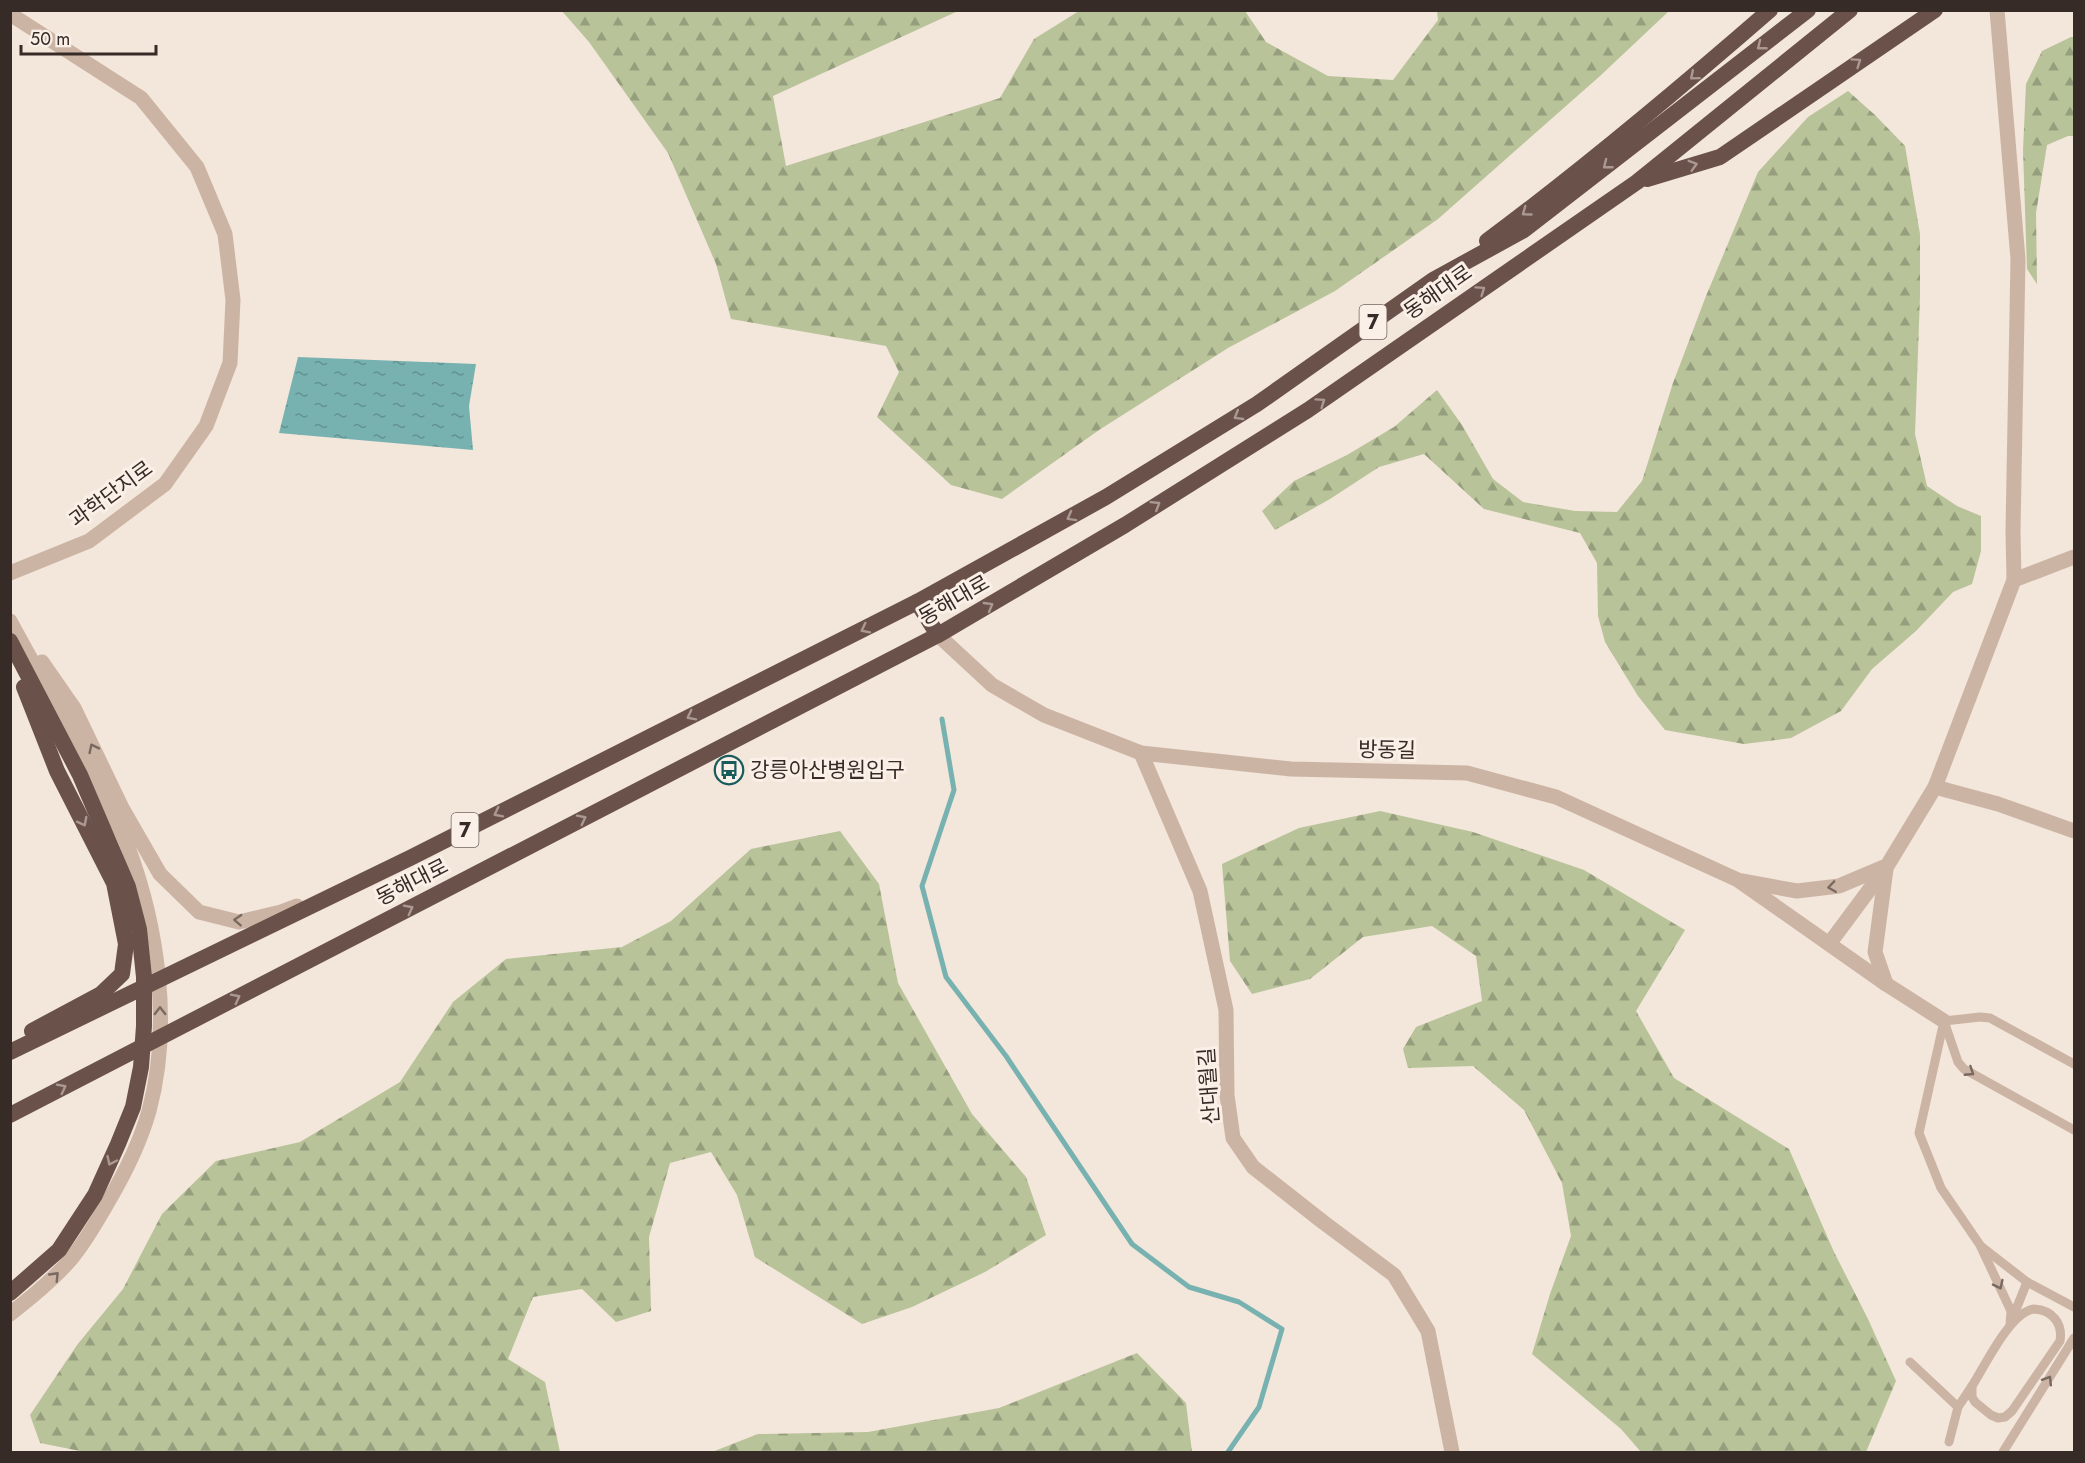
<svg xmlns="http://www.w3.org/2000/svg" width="2085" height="1463" font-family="Jost,'Noto Sans KR',sans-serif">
<defs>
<pattern id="forest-firs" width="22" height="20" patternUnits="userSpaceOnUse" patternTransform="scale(1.5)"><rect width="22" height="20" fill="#b8c399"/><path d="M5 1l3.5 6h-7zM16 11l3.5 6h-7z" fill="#969f7d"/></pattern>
<pattern id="water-ripples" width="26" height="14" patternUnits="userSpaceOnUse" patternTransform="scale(1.5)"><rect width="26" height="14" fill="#77b2b1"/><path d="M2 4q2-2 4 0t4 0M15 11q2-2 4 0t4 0" fill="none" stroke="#629190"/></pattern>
</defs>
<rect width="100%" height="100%" fill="#f3e6da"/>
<g fill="url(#forest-firs)">
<polygon points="562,11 958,11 773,96 786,166 1000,98 1034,39 1079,11 1245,11 1266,42 1328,76 1393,80 1438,20 1437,11 1669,11 1600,76 1438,219 1335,291 1228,348 1099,430 1002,499 951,485 877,417 899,372 886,346 731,319 716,264 668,153 589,42"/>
<polygon points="2071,37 2074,37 2074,136 2068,136 2047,145 2036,213 2037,284 2027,269 2023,150 2026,84 2042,51"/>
<polygon points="1848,91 1875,115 1905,146 1920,234 1920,297 1915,434 1927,486 1957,506 1981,516 1981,551 1972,584 1953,592 1916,631 1872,669 1841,711 1791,738 1744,744 1665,730 1638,696 1605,642 1598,616 1597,563 1580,533 1484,509 1424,454 1379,467 1330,499 1275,530 1262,511 1294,481 1347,455 1394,427 1437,390 1462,425 1493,479 1523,502 1575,511 1617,512 1642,481 1673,383 1706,296 1758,172 1808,117"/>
<polygon points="1380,811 1473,832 1584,870 1685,930 1636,1011 1674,1078 1789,1149 1834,1252 1868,1319 1896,1381 1866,1452 1641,1452 1621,1429 1532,1354 1550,1294 1571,1236 1562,1183 1524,1110 1473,1066 1408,1068 1403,1049 1416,1027 1482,1001 1476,956 1432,926 1363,937 1310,979 1252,994 1230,961 1222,864 1299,828"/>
<polygon points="840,831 879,884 898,983 972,1114 1026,1177 1046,1235 985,1272 912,1307 862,1324 755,1257 737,1195 711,1152 670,1163 649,1237 651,1311 616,1322 582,1289 533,1297 508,1359 545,1382 560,1452 85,1452 40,1443 30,1415 77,1345 123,1289 162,1214 216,1161 300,1142 400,1082 453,1002 506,959 622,947 671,921 751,849"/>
<polygon points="1137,1353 1186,1403 1192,1452 712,1452 758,1434 868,1432 999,1408"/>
</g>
<polygon fill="url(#water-ripples)" points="298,357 476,364 469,406 473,450 279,433"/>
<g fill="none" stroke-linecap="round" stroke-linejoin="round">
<polyline stroke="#77b2b1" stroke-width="5" points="942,719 954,790 922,886 946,977 1006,1056 1132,1244 1189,1287 1239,1302 1282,1329 1259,1407 1228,1452"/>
<g stroke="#ccb4a5" stroke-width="9">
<polyline points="1944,1021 1919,1133 1941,1188 1980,1245 2011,1311 2010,1325"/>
<polyline points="1944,1021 1980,1017 1990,1018 2074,1064"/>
<polyline points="1945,1024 1958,1062 1964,1069 2074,1130"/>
<polyline points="1982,1247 2027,1282 2074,1307"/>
<path d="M2034,1309c18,1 29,14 26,32l-48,70 -7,6 -7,1 -7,-3 -16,-13 -3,-5v-11c13,-20 38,-74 62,-77z"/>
<polyline points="2013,1317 2027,1282"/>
<polyline points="1910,1362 1958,1407"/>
<polyline points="1949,1442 1958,1407 1972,1386"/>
<polyline points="2003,1452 2074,1338"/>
</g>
<g stroke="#ccb4a5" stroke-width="15">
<polyline points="10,14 141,98 197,167 225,234 233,300 230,363 206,426 165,484 89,541 10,573"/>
<polyline points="2014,580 2074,557"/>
<polyline points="1141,753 1200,891 1226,1010 1227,1095 1233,1138 1253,1167 1323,1222 1394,1275 1428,1331 1452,1452"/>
<polyline points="1935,787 1998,804 2074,831"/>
</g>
<g stroke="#ccb4a5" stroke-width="15">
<path d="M10,621c31,57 64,114 92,173 9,17 19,35 26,53 30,81 44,179 21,264 -9,32 -24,62 -41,91 -11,19 -22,39 -37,57 -18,21 -39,38 -61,55"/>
<polyline points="938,635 992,685 1044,715 1141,753 1291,769 1467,773 1556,797 1738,880 1886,984 1944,1021"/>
<polyline points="42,662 74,708 122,808 160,874 199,912 239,922 281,912 297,906"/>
<polyline points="1742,881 1797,891 1839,886 1884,867"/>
<polyline points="1829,944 1887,866 1935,787 2014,580 2013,531 2018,259 1997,10"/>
<polyline points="1886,984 1875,952 1886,869"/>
</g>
<g stroke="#6a524a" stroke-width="16">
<polyline points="1647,179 1720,157 1935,10"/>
<path d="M1487,241c98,-73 191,-151 283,-231"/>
<polyline points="917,602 938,635"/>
<polyline points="10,641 80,775 128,887 139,929 144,977 144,1026 141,1067 133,1107 118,1144 95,1195 59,1250 10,1293"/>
<polyline points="24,687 57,771 114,883 126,944 122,974 101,994 32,1031"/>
<polyline points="10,1052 410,858 917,602 1106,497 1257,404 1433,280 1524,230 1808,10"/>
<polyline points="10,1115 938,635 1125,525 1308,410 1637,182 1850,10"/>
</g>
</g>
<defs><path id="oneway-chevron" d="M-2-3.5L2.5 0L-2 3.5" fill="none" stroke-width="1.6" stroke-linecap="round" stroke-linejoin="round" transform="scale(1.5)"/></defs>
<g stroke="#ab9991">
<use href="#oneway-chevron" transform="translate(1761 46) rotate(142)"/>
<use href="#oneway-chevron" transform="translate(1857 62) rotate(-35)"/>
<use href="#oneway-chevron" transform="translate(1694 76) rotate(140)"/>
<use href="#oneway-chevron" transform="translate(1607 165) rotate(142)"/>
<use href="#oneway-chevron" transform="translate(1693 165) rotate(-16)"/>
<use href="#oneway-chevron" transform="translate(1526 212) rotate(144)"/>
<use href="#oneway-chevron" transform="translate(1481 290) rotate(-35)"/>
<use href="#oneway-chevron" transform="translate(1321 402) rotate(-35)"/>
<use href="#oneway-chevron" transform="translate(1238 416) rotate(149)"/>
<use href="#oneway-chevron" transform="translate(1156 505) rotate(-32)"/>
<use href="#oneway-chevron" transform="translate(1071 517) rotate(151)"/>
<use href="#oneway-chevron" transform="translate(989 606) rotate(-30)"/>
<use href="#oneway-chevron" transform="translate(865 629) rotate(153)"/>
<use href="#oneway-chevron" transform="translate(691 716) rotate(153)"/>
<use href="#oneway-chevron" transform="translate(498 813) rotate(153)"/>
<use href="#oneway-chevron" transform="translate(582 819) rotate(-27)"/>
<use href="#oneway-chevron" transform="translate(83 822) rotate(63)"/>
<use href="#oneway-chevron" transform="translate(409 909) rotate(-27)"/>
<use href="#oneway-chevron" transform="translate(236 998) rotate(-27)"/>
<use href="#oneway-chevron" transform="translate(62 1088) rotate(-27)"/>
<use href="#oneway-chevron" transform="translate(111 1161) rotate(115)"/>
</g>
<g stroke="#7a6960">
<use href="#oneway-chevron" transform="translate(93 748) rotate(-116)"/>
<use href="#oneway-chevron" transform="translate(1832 887) rotate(172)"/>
<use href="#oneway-chevron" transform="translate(238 920) rotate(-177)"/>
<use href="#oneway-chevron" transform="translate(160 1011) rotate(-90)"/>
<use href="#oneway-chevron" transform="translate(1970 1072) rotate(33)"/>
<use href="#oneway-chevron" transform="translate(55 1276) rotate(-46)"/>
<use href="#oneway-chevron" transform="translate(1999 1285) rotate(64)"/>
<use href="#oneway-chevron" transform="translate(2048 1380) rotate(-58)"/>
</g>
<defs>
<g id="bus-ring" transform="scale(1.5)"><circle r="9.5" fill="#fbf0e7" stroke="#1a5b5c" stroke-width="1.5"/><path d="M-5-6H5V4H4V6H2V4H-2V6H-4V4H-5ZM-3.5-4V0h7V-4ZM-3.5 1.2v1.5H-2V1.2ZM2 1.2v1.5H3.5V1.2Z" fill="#1a5b5c"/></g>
</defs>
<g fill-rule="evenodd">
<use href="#bus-ring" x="729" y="770"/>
</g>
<g text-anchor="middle" stroke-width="6" stroke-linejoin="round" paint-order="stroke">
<g fill="#fbf0e7" stroke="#726661" stroke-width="1.5">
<rect x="1359.5" y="305" width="27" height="34" rx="4.5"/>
<rect x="451.5" y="813" width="27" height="34" rx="4.5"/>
</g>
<g font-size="20" font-weight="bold" fill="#372b27">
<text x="1373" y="329">7</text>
<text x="465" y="837">7</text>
</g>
<g font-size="21" fill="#372b27" stroke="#fbf0e7">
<text transform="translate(1438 292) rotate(-35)" y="7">동해대로</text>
<text transform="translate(111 494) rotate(-36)" y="7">과학단지로</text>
<text transform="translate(954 600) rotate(-30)" y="7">동해대로</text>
<text transform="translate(1387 750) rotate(1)" y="7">방동길</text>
<text transform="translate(412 882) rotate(-27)" y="7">동해대로</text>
<text transform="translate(1209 1086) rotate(-94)" y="7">산대월길</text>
</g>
<g font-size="21" fill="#372b27" stroke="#fbf0e7" text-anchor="start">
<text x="750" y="777">강릉아산병원입구</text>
</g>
</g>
<rect width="2085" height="1463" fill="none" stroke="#372b27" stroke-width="24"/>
<path d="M21 45v9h135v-9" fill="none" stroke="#372b27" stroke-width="3"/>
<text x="30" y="45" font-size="18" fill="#372b27" stroke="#fbf0e7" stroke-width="4.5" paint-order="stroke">50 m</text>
</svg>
